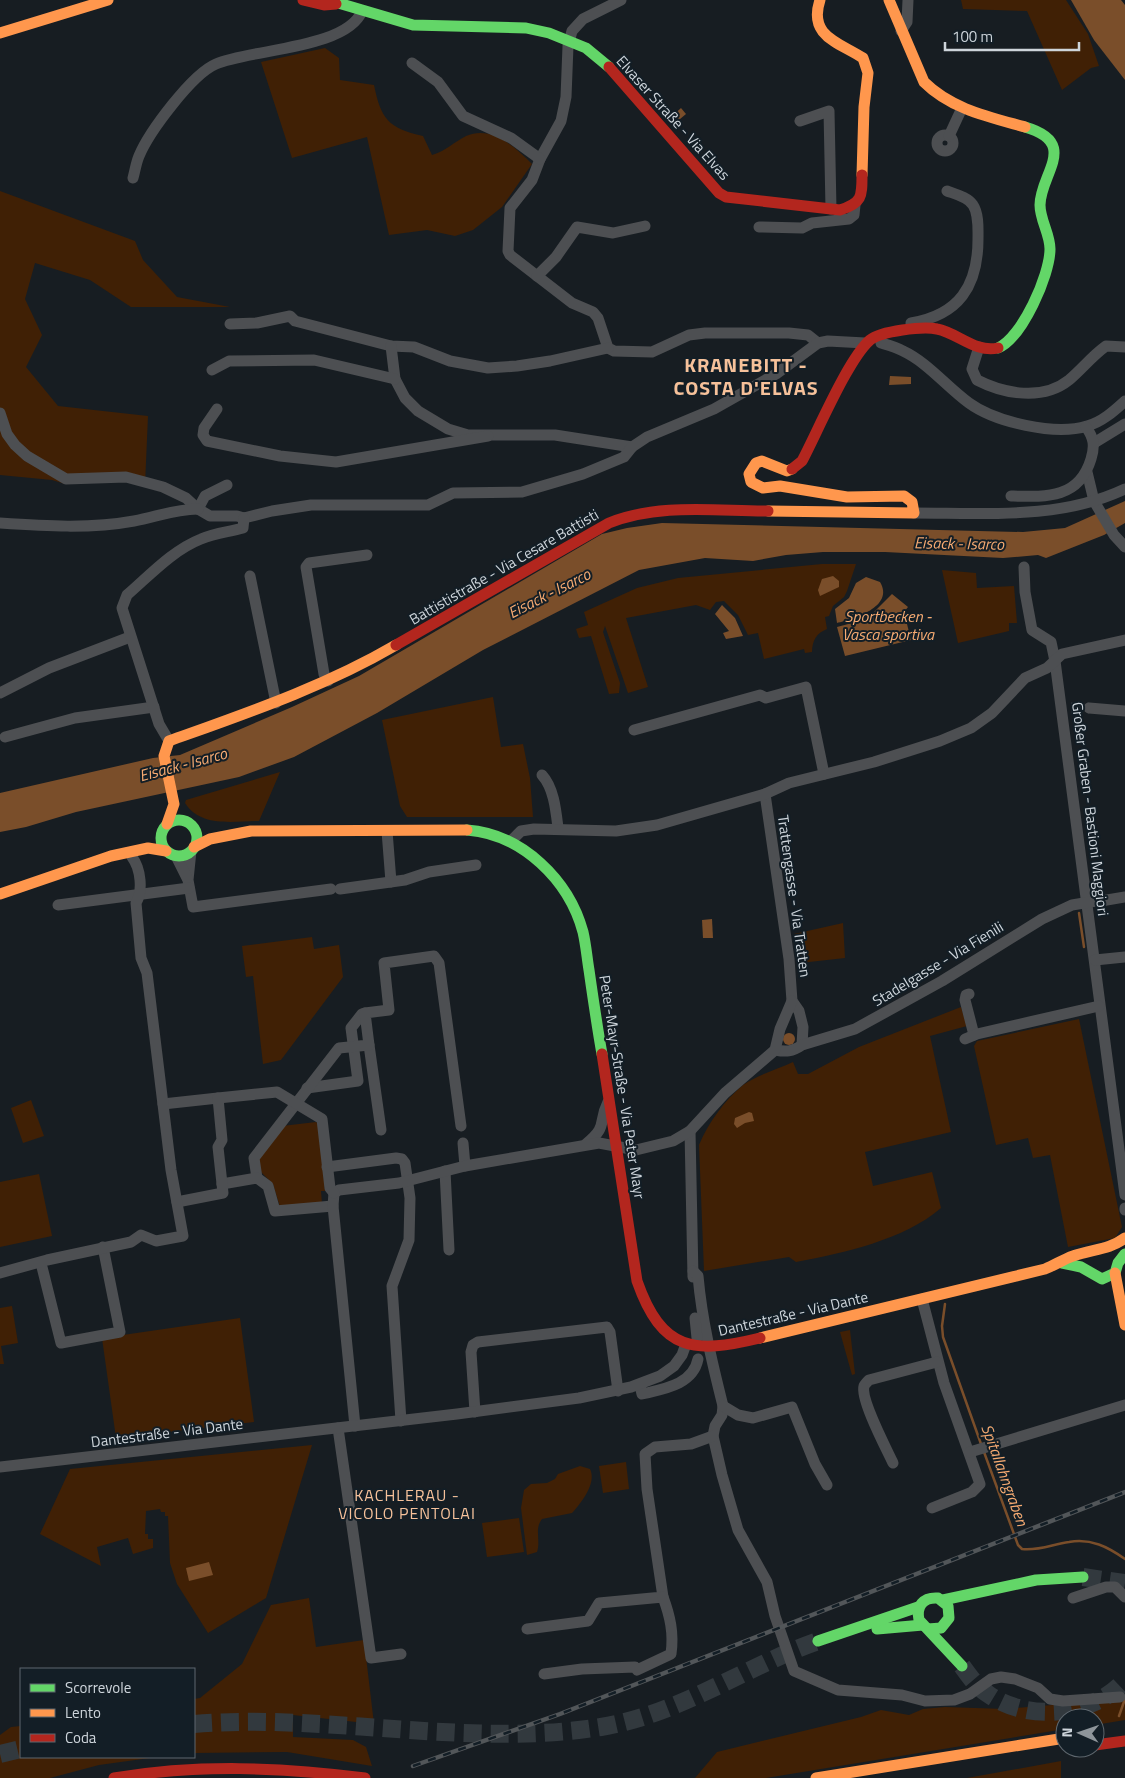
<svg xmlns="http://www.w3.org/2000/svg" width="1125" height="1778" font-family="'Titillium Web',sans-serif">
<rect width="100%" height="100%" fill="#171d22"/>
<g fill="#402005">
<polygon points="961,0 1066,0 1088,34 1099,66 1091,68 1062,90 1027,11 963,9"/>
<path d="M325,48l14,10 1,22 34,5c7,34 14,43 49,51l9,19c14,-4 22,-13 34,-19 26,-11 49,11 66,28l-30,43 -29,23 -18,6 -28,-6 -38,5 -22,-98 -75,21 -31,-96z"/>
<polygon points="0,191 135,241 143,260 177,297 230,307 131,307 90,280 35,263 25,299 42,335 26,367 58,406 148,416 145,485 121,481 65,484 52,480 0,475"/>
<path d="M822,564h34l-9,27 -3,6 -11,9 -4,10 -4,1 2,12c-10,4 -15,11 -15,23l-7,1 -1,-4 -40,10 -6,-26 -10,2 -10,-20 -14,-14 -8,1 -6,8 -14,-5 -70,13 22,69 -20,6 -23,-67 -2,6 17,51 -1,10 -10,1 -18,-58 -12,2 -3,-9 12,-4 -4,-13 53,-24 41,-10z"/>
<polygon points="942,570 976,573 977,588 1014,586 1017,623 1009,623 1009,631 958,643"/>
<polygon points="493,697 501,747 523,744 530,778 533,817 407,817 400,806 382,720"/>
<path d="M280,772l-21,49c-25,0 -58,7 -74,-18l1,-3z"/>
<polygon points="843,923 845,958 800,963 794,934"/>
<polygon points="312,937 314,949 339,945 343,977 281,1060 263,1064 253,976 246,977 242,946"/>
<path d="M961,1007l6,19 -37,10 21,96 -86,20 8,34 59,-14 9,36c-37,32 -98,45 -145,54l-7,-5 -85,14 -5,-126c9,-22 26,-45 44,-60 14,-10 35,-16 50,-23l5,12h10l51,-27z"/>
<polygon points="1079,1019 1122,1227 1115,1238 1068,1247 1050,1155 1033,1158 1028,1138 996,1145 974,1046 977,1041"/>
<polygon points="31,1100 44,1136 23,1143 11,1108"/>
<polygon points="316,1122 319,1125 325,1191 321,1191 322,1204 280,1207 273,1184 260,1171 258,1157 282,1126"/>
<polygon points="39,1174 52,1236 0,1247 0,1182"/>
<polygon points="12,1306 18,1343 1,1346 4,1364 0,1364 0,1308"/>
<polygon points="240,1318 254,1422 116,1438 102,1338"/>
<polygon points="850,1330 855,1374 852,1375 840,1332"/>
<polygon points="312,1445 266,1598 208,1633 177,1584 170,1563 168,1516 165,1516 165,1512 161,1512 160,1509 146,1511 145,1534 148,1534 148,1539 153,1539 153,1548 133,1554 128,1538 97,1547 101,1566 40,1534 70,1469"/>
<polygon points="626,1462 629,1489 603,1493 599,1466"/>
<path d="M580,1466l10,3c7,14 -9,34 -18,44l-30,6c-8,10 -1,21 -5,33l-10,3 -6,-47 3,-18 7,-6 16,-1 8,-4 3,-5z"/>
<polygon points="519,1518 524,1552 487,1557 482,1523"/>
<polygon points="309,1598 316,1647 364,1640 374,1724 293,1715 293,1737 353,1740 366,1747 372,1766 287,1752 194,1753 194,1699 200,1698 242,1664 271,1605"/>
<polygon points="1125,1699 1125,1720 1095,1725 1095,1718 1065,1718 1065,1729 766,1778 695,1778 717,1752 861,1717 881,1710 909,1715 923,1709 945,1707 1005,1709"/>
<polygon points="21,1726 21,1757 157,1757 99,1765 50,1778 0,1778 0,1735 11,1727"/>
<polygon points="1061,1761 1061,1778 967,1778"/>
</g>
<g fill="#7a4e2a">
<polygon points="1071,0 1121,0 1125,5 1125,80 1094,40"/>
<polygon points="681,108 686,114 673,125 668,120"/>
<polygon points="890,376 911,377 911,384 889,385"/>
<polygon points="1125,501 1125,523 1104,535 1046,558 1038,555 1003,558 885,552 823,552 786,555 753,561 705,558 639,570 483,650 377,713 294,757 239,777 76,812 26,827 0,832 0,793 153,758 180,755 292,707 359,676 602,534 627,528 662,523 1023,532 1065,528"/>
<polygon points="833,576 839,581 839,587 820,596 818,590 822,579"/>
<path d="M866,577l14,5c15,25 -27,37 -43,41l-2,-14 14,-11 7,-15z"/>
<polygon points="892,594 908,607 904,612 911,640 845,656 837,627 867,619"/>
<polygon points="722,605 735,618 743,636 726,639 723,633 729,631 715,614"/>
<polygon points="712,919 713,938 703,938 702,920"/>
<circle cx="789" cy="1039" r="6"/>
<polygon points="749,1112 752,1113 754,1121 745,1123 737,1128 734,1124 735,1118"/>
<polygon points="209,1562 213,1575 189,1581 186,1568"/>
</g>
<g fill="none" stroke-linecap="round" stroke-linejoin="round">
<g stroke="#7a4e2a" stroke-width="2.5">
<polyline points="1079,913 1084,947"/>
<polyline points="945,1304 942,1326 943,1337 981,1444"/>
<path d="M984,1452l34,93 4,4c17,2 31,-5 47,-7 22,-4 39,5 56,17"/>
<polyline points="1119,1716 1125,1699"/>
</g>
<polyline stroke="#32393e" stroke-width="11" stroke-dasharray="11 5.5" stroke-linecap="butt" points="1071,708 1089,708"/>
<g stroke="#32393e" stroke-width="18" stroke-dasharray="18 9" stroke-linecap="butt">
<polyline points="1083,1577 1125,1583"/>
<path d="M962,1666c8,11 14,20 26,28 39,28 105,23 137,-14"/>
<path d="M194,1724c135,-11 275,24 407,3 79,-13 143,-60 217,-86"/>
<polyline points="0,1754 21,1749"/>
</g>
<g stroke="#4d4f52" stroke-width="11">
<polyline points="621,0 583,19 572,31 568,46 566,97 561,121 540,159 532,180 510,208 508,251 510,255 572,303 593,312 598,318 608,348 614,351 652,352 689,335 705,333 789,333 808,335 818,343"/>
<polyline points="901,31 907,22 908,0"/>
<polyline points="412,63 438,82 463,116 511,138 540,159"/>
<polyline points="800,121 829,111 831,209"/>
<circle cx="945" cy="143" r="8"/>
<polyline points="949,136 962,108"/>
<path d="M133,178c2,-7 3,-15 6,-22 10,-24 53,-82 77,-92 34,-15 131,-15 146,-53"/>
<polyline points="759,227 802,228 812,223 849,219 854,215 855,205"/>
<polyline points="537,276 556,257 577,227 613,233 645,226"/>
<path d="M911,323c48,-8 67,-37 67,-84 0,-9 1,-25 -5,-34 -5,-8 -18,-11 -26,-14"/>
<polyline points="230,324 257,323 290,316 295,321 391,346 414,347 450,361 488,368 517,366 550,361 608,348"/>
<path d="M880,336l1,7c7,2 15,4 22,8 24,11 44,36 66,52 26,19 86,33 118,23 15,-4 27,-15 38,-25"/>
<polyline points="391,346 395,379 405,398 418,411 448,429 468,435 555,435 632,447"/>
<path d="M979,347l-7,22 5,11c27,14 66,21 92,0 13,-11 23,-24 37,-34l19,1"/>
<polyline points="212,370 229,361 314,360 395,379"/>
<polyline points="217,409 204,428 203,435 207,441 280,456 336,462 488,436"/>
<polyline points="0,413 7,434 15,445 27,456 66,479 126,477 163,487 186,498 198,509 210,516 237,516 244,518"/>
<polyline points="1094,443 1125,424"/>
<polyline points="1087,472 1094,501 1114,535 1125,547"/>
<path d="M1011,496c35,1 68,3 80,-37 4,-13 3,-21 -5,-32"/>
<polyline points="198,509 205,496 227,485"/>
<path d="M914,513c70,0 146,7 211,-24"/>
<polyline points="244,518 272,511 311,505 428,505 453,493 522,492 583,474 624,457 632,447 647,437 714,409 776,374 818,343 828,341 865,343"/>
<path d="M0,523c44,3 91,6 134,-2 22,-4 41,-12 64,-12"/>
<polyline points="1024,567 1025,592 1032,630 1051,642 1055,661 1125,1195"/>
<polyline points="250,576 276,703"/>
<polyline points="328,681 324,674 306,567 309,563 367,555"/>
<polyline points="0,693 49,668 130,637"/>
<polyline points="1089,708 1125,711"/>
<polyline points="634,730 760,695 766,698 806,687 824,774"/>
<polyline points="5,737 75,718 154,707"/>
<path d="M169,741l-10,-17 -37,-116 5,-13c23,-20 46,-45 74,-56 14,-6 28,-7 42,-11l1,-10"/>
<path d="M542,775c12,13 14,36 16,53"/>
<polyline points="765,794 789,959 792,1001 799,1011 803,1027 802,1045"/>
<polyline points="387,831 391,882"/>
<polyline points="511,841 521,831 534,829 616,831 657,825 765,794 789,783 874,762 940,741 971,728 992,713 1025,678 1047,668 1062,654 1125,640"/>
<polyline points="191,851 188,880 193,907 331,889"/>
<polyline points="176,856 187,878"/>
<polyline points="340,889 405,880 429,872 476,865"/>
<polyline points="1101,901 1125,897"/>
<polyline points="58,905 189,888"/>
<polyline points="1095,960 1125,957"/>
<polyline points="969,994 966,995 965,1000 974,1035"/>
<polyline points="965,1039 977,1034 1099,1006"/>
<polyline points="369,1045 381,1130"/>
<path d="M775,1050c11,2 17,2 27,-5l53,-16 87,-48 100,-62 30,-14 24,-4"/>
<polyline points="307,1088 358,1081 351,1028 362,1014 365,1013"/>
<polyline points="163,1104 218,1098"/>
<polyline points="690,1131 693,1277"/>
<polyline points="463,1143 465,1166"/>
<path d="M586,1144c23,-19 11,-20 22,-42"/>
<polyline points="327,1167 396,1158 402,1159 405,1163 410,1198 409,1240 392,1286 401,1421"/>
<polyline points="445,1171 449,1250"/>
<polyline points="257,1178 254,1158 339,1048 369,1045 365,1013 389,1010 384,963 434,956 439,963 461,1126"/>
<polyline points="222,1184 257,1178 268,1186 275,1211 333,1206"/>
<polyline points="334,1193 339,1190 399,1183 465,1166 599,1143 636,1150 673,1141 690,1131 725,1093 775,1050 780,1029 792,1001"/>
<polyline points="334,1193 333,1206 355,1426"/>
<polyline points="177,1202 223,1193 218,1147 222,1140 218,1098 277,1092 322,1119 330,1188 334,1193"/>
<polyline points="1125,1208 1125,1210"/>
<polyline points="41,1263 61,1343 120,1332 103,1247"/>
<path d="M693,1271l5,5c4,45 14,86 25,130l-1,9 -7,11 -2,10 9,39 16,55 29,52 8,34 19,55 44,19 64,5 23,6 29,-1 16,-6 21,-15 10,-2 14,2 23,9 12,11 13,2 57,-4"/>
<path d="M0,1273l47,-13 84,-18 10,-7 15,6 27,-5 -12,-66 -24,-197 -6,-15 -5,-55c7,-12 5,-34 -4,-46"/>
<polyline points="922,1299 944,1383 980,1484 972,1492 932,1508"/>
<polyline points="695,1318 697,1338"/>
<path d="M640,1385l2,9c21,-5 51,-9 56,-35"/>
<polyline points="723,1406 738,1415 753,1418 792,1407 815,1464 827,1485"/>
<polyline points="475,1412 471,1352 473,1345 478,1342 607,1327 610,1332 618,1391"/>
<polyline points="338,1428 371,1658 401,1654"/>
<polyline points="970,1452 1125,1405"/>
<path d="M893,1463c-6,-13 -33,-64 -29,-77 1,-2 3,-4 5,-6l68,-18"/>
<polyline points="0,1467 457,1414 579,1398 631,1387 660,1376 674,1366 682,1355 686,1344"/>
<polyline points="1073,1598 1106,1587 1115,1587 1125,1597"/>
<polyline points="527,1629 588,1621 599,1603 663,1597 647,1489 645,1454 655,1447 691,1444 713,1436"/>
<path d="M544,1674l38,-5 53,-2 2,3 34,-16c3,-21 -1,-38 -8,-57"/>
</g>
<g stroke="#63d668" stroke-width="11">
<polyline points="328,0 413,25 526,28 549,33 586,48 609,67"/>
<path d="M998,348c24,-10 52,-73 52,-99 0,-15 -10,-29 -10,-44 0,-31 40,-62 -15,-78"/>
<circle cx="179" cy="838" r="18"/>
<path d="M467,830c55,4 102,50 116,102 3,13 4,26 6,38 4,28 8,56 13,84"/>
<polyline points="1062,1263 1081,1267 1102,1279 1115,1273 1118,1263 1125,1254"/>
<polyline points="943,1600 1036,1580 1083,1577"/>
<polyline points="877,1629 923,1625"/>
<path d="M928,1629l13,-1 8,-10 -1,-12 -10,-8c-15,-1 -22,8 -19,22l43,46"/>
<polyline points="818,1641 918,1607"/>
</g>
<g stroke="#ff974d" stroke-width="11">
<path d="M820,0c-12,36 18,42 43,58l5,15 -4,34 -2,68"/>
<path d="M889,0l35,82c27,27 65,35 101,45"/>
<polyline points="0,33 108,0"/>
<polyline points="768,511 914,513 912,502 904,496 847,497 780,486 763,488 751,482 749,474 756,463 762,461 787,471 792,469"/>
<path d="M167,824l7,-20 -10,-48 5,-15c78,-28 155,-54 227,-96"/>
<polyline points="194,847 210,839 251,831 467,830"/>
<polyline points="0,894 111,856 148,848 166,851"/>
<polyline points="1115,1273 1125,1325"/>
<path d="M760,1338l285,-69c10,-4 19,-10 28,-13 19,-7 36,-6 52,-18"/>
<polyline points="816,1778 1065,1738"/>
</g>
<g stroke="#b3261e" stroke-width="11">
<polyline points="303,0 324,5 336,4"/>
<path d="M609,67l110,126 7,4 114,13c22,-7 22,-13 22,-35"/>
<path d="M792,469l10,-8c15,-28 46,-102 68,-121 11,-9 53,-14 67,-11 21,4 38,24 61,19"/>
<path d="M396,645l213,-122c49,-20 106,-12 159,-12"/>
<path d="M602,1054l35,227c25,71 57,73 123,57"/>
<polyline points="1095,1745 1125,1741"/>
<path d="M114,1778c84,-14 166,-11 251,0"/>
</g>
<g stroke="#525659" stroke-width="4.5">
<polyline id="rail" points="413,1766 560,1714 1125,1492"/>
</g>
<use href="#rail" stroke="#131e26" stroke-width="2.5" stroke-dasharray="8" stroke-linecap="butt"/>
</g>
<g text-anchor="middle" stroke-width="4" stroke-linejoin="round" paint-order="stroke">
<g font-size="15" fill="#ced5db" stroke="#131e26">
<text transform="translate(673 118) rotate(48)" y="5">Elvaser Straße - Via Elvas</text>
<text transform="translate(504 567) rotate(-30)" y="5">Battististraße - Via Cesare Battisti</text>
<text transform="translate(1090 809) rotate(83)" y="5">Großer Graben - Bastioni Maggiori</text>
<text transform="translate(794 896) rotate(82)" y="5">Trattengasse - Via Tratten</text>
<text transform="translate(938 964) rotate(-31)" y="5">Stadelgasse - Via Fienili</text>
<text transform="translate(622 1087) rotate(81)" y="5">Peter-Mayr-Straße - Via Peter Mayr</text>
<text transform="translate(793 1314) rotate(-13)" y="5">Dantestraße - Via Dante</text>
<text transform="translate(167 1433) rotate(-7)" y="5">Dantestraße - Via Dante</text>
</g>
<g font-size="16" font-style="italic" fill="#f7ab72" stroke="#131e26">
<text transform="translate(959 543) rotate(1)" y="6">Eisack - Isarco</text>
<text transform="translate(549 593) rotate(-27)" y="6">Eisack - Isarco</text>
<text x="888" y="622">Sportbecken -<tspan x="888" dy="18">Vasca sportiva</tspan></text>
<text transform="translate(183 764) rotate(-15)" y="6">Eisack - Isarco</text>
<text transform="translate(1005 1475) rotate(70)" y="6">Spitallahngraben</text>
</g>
<g font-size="16" letter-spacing="1" fill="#f6c19a" stroke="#131e26">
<text x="407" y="1501">KACHLERAU -<tspan x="407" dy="18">VICOLO PENTOLAI</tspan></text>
</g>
<g font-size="20" font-weight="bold" letter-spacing="1" fill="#f6c19a" stroke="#131e26">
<text x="746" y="372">KRANEBITT -<tspan x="746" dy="23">COSTA D'ELVAS</tspan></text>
</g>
</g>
<rect x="20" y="1668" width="175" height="90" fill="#131e26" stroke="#5e676e"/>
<rect x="30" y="1684" width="25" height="8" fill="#63d668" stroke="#5e676e"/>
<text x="65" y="1693" font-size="15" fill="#ced5db">Scorrevole</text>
<rect x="30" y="1709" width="25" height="8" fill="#ff974d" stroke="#5e676e"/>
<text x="65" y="1718" font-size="15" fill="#ced5db">Lento</text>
<rect x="30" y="1734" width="25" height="8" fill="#b3261e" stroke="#5e676e"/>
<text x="65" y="1743" font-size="15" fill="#ced5db">Coda</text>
<g transform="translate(1080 1733) rotate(272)"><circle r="24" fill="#131e26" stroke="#5e676e"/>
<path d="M0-4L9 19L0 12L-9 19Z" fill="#8e959a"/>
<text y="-8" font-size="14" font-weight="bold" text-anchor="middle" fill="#ced5db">N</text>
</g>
<path d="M945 42v8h134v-8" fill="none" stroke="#ced5db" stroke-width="2.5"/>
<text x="952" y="42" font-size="15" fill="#ced5db" stroke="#131e26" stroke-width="4" paint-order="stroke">100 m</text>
</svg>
